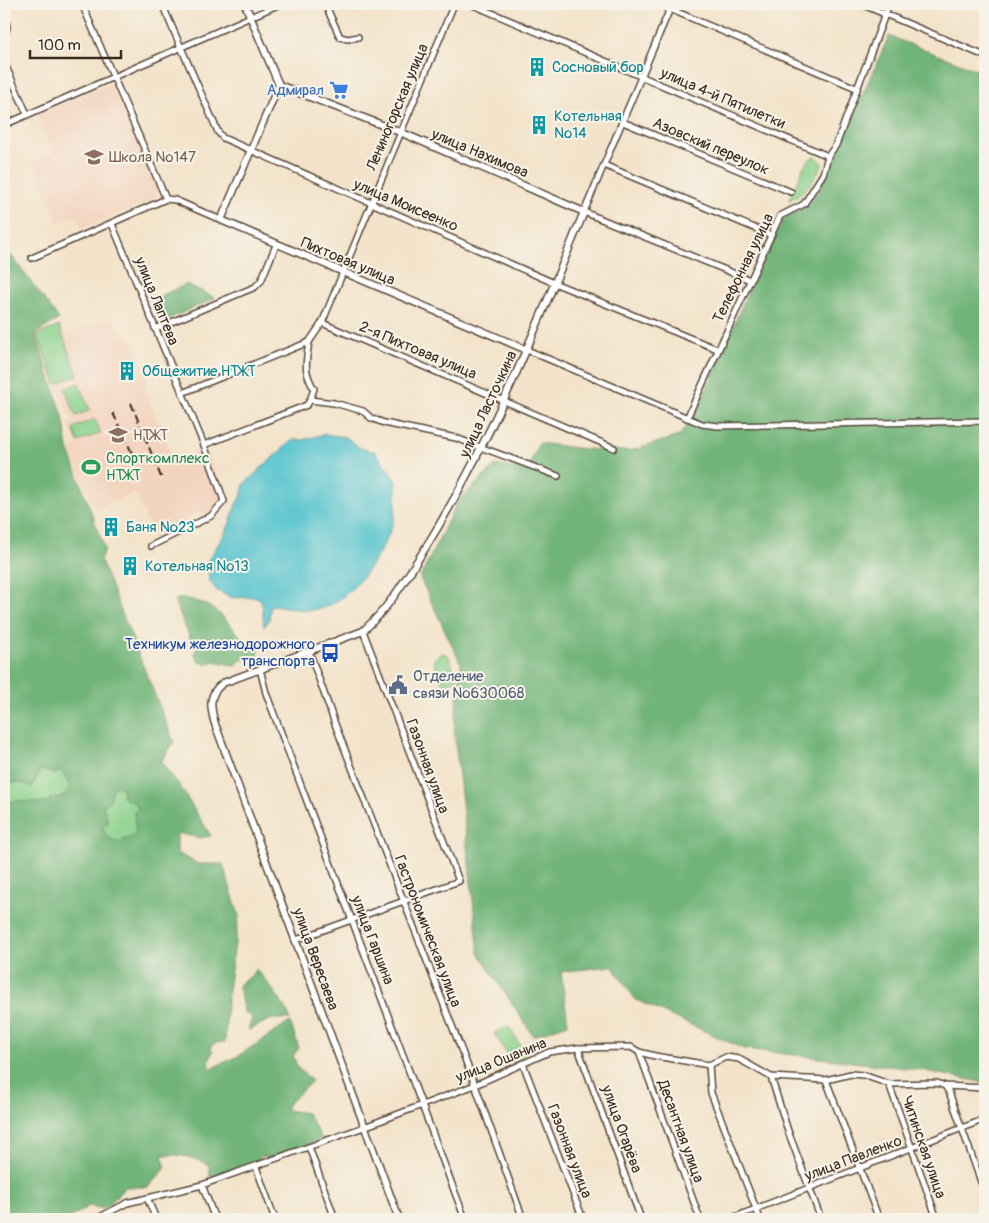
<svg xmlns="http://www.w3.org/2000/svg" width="989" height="1223" font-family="Pangolin,sans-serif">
<rect width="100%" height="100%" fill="#f7f3e8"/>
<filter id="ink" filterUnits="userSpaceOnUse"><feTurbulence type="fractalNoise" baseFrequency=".02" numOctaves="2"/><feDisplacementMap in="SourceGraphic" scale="10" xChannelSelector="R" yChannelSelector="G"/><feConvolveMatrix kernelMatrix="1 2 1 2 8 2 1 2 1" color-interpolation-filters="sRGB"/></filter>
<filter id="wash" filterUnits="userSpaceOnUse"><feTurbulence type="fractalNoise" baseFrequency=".0096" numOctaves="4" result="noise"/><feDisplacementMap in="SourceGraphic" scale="20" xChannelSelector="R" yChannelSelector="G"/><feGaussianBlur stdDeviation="1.12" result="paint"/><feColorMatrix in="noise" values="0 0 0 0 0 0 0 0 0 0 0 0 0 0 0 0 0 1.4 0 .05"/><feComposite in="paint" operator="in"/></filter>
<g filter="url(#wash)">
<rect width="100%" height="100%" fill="#f3e3ca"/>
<g fill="#f3d4bf">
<polygon points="111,84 158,188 156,199 82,228 75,215 57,222 34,161 53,153 37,113"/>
<polygon points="113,318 124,335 131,339 148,377 145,389 172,455 182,458 204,447 227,502 223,508 206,516 201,513 190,518 189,524 158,541 154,538 135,493 95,509 70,450 76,446 68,423 73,421 56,388 35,334 61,325 65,333 69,333"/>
</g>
<g fill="#8cd28d" stroke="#647e56">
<path d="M812,157h4l7,6c-9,17 -16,29 -34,37l15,-34z"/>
<polygon points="59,326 78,375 56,384 37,335"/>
<polygon points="79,383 90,410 76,416 65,389"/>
<polygon points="95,419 101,433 78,442 73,428"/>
<polygon points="443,653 448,655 457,677 455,681 447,685 441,681 434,662 434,659"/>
<polygon points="40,769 51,774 62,769 70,787 63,797 50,799 47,803 16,801 4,803 4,782 23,783 37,777"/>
<path d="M119,786l21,23 -6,3 3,20c-10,8 -19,13 -31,4l-4,-9 6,-4 -5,-17 7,-5 3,-14z"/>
<polygon points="509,1027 526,1055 512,1062 494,1033"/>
</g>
<g fill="#71b478" stroke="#566f4b" fill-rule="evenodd">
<polygon points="889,36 985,73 985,1083 921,1070 744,1049 636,1000 612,966 561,972 568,1024 533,1036 479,953 454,731 461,664 420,578 457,502 496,465 527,470 539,443 584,449 630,451 679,436 696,413 751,285 784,219 810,203 820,188"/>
<path d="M4,238l6,16 49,65 -24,15 28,82 5,32 37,102 -5,9 74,183 -13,20 18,23 32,51 -11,2 -23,-5v20l21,11h25l16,52 -12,81 -2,45 -10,1 -5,4 3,4 -4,10 1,8 28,-13 52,-34 9,26 -6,8 5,12 14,13 -26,25v4l21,3 15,26 -53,19 -9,-2 -1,5 -49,16 -1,-12c-15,-8 -29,-11 -47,-10l4,13 -18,19h-23l-20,22 -16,-3 -21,13h-64v-416l12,-2 31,2 3,-4 13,-2 7,-10 -9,-17 -4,4 -17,-5 -8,18 -9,-4 -19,-1zM119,786l4,3 -1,6 3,4 8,2 6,8 -5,3 2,20c-9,8 -18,13 -30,4l-4,-9 6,-4 -5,-17 7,-5 3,-13z"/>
<polygon points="187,284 215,298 162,322 151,300"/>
<path d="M183,598c32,5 44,22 63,46l13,3 -1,10 -17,3 -6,6 -20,-5 -7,3 -9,-2 -5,-8 4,-8 -6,-3 -18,-43z"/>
<path d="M256,969c8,8 32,40 34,50h-18l-24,11 4,-12 -8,-6 -6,-27 12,-8z"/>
</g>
<path fill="#58c4cf" stroke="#4a7776" d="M325,434l21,3 14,11 15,4 21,28c0,14 1,32 -4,46 -10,29 -44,82 -80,84 -13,1 -28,-4 -41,-5l-2,15 -5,7 -2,-25 -5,-5 -24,1 -16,-7 -8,-11 -2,-18 20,-32 10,-27 4,-5 3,-14 48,-44h10z"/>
</g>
<g filter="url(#ink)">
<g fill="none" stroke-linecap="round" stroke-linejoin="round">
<g stroke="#574638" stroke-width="8">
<g id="minor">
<polyline points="82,4 166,199 175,200 221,220"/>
<polyline points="162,4 218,132 223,138 554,283 717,349"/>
<polyline points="325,4 340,37 348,39 358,37"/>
<polyline points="471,4 828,156"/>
<polyline points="658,4 856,88"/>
<polyline points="672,4 584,212 750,280"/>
<polyline points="861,4 985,56"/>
<polyline points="4,11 7,27 4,39"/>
<polyline points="4,62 27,114"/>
<polyline points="623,122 791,192"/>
<polyline points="4,125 280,4"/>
<polyline points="604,165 771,235"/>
<polyline points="112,224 204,445 224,501 211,516 151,546"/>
<polyline points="32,258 166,199"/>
<polyline points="322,323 614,448"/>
<polyline points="155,329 255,287 261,281 276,245"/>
<path d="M309,342c-3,21 -6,28 5,47l-4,11"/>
<polyline points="527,350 702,424 718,426 985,421"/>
<polyline points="182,393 309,342 322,323 454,4"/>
<polyline points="687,418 780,216 804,204 823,174 828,156 836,145 889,4"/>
<polyline points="204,445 307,405 310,400 334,403 363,411 371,418 384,423 456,438 558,476"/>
<polyline points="309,651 335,724 475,1085 523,1219"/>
<polyline points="260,669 266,693 465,1219"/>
<polyline points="296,940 459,881 363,631"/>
<polyline points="578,1048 641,1219"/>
<polyline points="639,1052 700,1219"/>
<polyline points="523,1064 583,1219"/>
<polyline points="709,1065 711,1093 760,1219"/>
<polyline points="771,1077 788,1131 821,1219"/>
<polyline points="826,1080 879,1219"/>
<polyline points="889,1084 937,1219"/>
<polyline points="945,1086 949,1092 985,1193"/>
<polyline points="309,1147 335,1219"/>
<polyline points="256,1167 275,1219"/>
<polyline points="202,1185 215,1219"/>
<polyline points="148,1200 156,1219"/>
<polyline points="96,1219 127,1203 202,1185 364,1127 475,1085 549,1052 578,1048 631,1047 639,1052 655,1056 709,1065 726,1057 739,1059 771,1077 826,1080 851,1074 863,1075 889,1084 937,1083 945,1086 985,1088"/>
<polyline points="730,1219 985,1119"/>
</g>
</g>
<g stroke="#574638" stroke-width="9">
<g id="tertiary">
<path d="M245,4l34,81 121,47 184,80c-48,116 -92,228 -158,335 -19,30 -36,60 -63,84l-140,52c-15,11 -13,24 -8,41l184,495"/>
<polyline points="279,85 221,220 527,350"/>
</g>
</g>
<use href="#minor" stroke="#fff" stroke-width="5"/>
<use href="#tertiary" stroke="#fff" stroke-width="6"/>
<g stroke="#3b2a1e" stroke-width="2" stroke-dasharray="8 4" stroke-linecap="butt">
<polyline points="131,403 161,477"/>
<polyline points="113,413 132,453"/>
</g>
</g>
</g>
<defs>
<g id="building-bare" transform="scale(1.5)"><path d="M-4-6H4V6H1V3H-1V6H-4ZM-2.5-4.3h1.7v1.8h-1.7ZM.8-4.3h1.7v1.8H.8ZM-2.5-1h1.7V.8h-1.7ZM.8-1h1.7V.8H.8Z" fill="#0f9aa8" stroke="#f7f3e8" stroke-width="2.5" paint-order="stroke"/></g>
<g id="supermarket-bare" transform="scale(1.5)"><path d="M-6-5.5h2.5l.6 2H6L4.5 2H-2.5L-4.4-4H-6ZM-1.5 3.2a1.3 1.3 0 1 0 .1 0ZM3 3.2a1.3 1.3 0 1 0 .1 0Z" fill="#3f7fe0" stroke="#f7f3e8" stroke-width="2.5" paint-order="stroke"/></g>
<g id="school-bare" transform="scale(1.5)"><path d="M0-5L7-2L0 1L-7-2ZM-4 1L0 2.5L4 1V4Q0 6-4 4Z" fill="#8d6e63" stroke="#f7f3e8" stroke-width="2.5" paint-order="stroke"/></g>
<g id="university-bare" transform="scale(1.5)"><path d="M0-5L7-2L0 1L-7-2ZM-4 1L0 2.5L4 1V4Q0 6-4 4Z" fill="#8d6e63" stroke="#f7f3e8" stroke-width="2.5" paint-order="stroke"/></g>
<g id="stadium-bare" transform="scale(1.5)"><path d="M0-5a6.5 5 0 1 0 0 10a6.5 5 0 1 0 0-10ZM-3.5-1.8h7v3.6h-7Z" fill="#2e9e5b" stroke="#f7f3e8" stroke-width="2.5" paint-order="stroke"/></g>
<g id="bus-bare" transform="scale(1.5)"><path d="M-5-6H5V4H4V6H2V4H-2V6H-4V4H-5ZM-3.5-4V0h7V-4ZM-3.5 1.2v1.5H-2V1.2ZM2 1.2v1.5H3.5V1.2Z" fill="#1a4fb4" stroke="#f7f3e8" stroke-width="2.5" paint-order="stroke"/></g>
<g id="civic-bare" transform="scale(1.5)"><path d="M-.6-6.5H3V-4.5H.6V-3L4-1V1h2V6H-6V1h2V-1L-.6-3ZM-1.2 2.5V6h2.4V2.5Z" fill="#5c6f8a" stroke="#f7f3e8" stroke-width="2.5" paint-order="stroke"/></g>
</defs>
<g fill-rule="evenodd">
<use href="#building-bare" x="537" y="67"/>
<use href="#supermarket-bare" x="339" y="90"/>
<use href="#building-bare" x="539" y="125"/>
<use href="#school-bare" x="94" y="157"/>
<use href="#building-bare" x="127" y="371"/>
<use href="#university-bare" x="118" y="435"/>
<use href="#stadium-bare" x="91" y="467"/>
<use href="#building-bare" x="111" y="527"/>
<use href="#building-bare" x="130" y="566"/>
<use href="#bus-bare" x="330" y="653"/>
<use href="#civic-bare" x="398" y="685"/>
</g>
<g text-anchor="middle" stroke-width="4" stroke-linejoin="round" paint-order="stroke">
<g font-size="15" fill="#0d838f" stroke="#f7f3e8" text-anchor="start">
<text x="552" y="72">Сосновый бор</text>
<text x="554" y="121">Котельная<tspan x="554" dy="17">№14</tspan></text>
<text x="142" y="376">Общежитие НТЖТ</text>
<text x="126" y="532">Баня №23</text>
<text x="145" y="571">Котельная №13</text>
</g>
<g font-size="15" fill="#366cbe" stroke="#f7f3e8" text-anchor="end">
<text x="324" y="95">Адмирал</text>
</g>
<g font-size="15" fill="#3b2a1e" stroke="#f7f3e8">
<text transform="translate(723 98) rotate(23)" y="5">улица 4-й Пятилетки</text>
<text transform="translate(397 107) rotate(-67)" y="5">Лениногорская улица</text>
<text transform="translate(711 146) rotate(23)" y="5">Азовский переулок</text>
<text transform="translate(480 153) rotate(23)" y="5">улица Нахимова</text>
<text transform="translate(406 205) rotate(23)" y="5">улица Моисеенко</text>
<text transform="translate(348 261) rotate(23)" y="5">Пихтовая улица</text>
<text transform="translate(743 268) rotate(-64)" y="5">Телефонная улица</text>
<text transform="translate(157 301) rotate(68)" y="5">улица Лаптева</text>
<text transform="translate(418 350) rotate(23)" y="5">2-я Пихтовая улица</text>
<text transform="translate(488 404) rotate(-65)" y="5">улица Ласточкина</text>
<text transform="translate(428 766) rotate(70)" y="5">Газонная улица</text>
<text transform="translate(428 931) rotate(69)" y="5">Гастрономическая улица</text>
<text transform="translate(373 940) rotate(69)" y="5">улица Гаршина</text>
<text transform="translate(316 959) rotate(70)" y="5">улица Вересаева</text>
<text transform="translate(501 1060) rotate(-22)" y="5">улица Ошанина</text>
<text transform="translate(622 1129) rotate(70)" y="5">улица Огарёва</text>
<text transform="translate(681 1131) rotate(70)" y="5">Десантная улица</text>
<text transform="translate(924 1147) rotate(71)" y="5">Читинская улица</text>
<text transform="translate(570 1151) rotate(69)" y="5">Газонная улица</text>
<text transform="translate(853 1158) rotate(-21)" y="5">улица Павленко</text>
</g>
<g font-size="15" fill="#785e54" stroke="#f7f3e8" text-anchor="start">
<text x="109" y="162">Школа №147</text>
<text x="133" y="440">НТЖТ</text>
</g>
<g font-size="15" fill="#27864d" stroke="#f7f3e8" text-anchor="start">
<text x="106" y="463">Спорткомплекс<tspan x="106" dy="17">НТЖТ</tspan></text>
</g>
<g font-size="15" fill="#164399" stroke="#f7f3e8" text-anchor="end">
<text x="315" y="649">Техникум железнодорожного<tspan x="315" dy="17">транспорта</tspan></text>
</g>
<g font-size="15" fill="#4e5e75" stroke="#f7f3e8" text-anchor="start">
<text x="413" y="681">Отделение<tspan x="413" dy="17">связи №630068</tspan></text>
</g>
</g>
<rect width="989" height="1223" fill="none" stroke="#f7f3e8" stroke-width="20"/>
<path d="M30 50v8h91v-8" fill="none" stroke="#3b2a1e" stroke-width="2.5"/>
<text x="38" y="50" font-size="15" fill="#3b2a1e" stroke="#f7f3e8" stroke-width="4" paint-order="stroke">100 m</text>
</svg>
